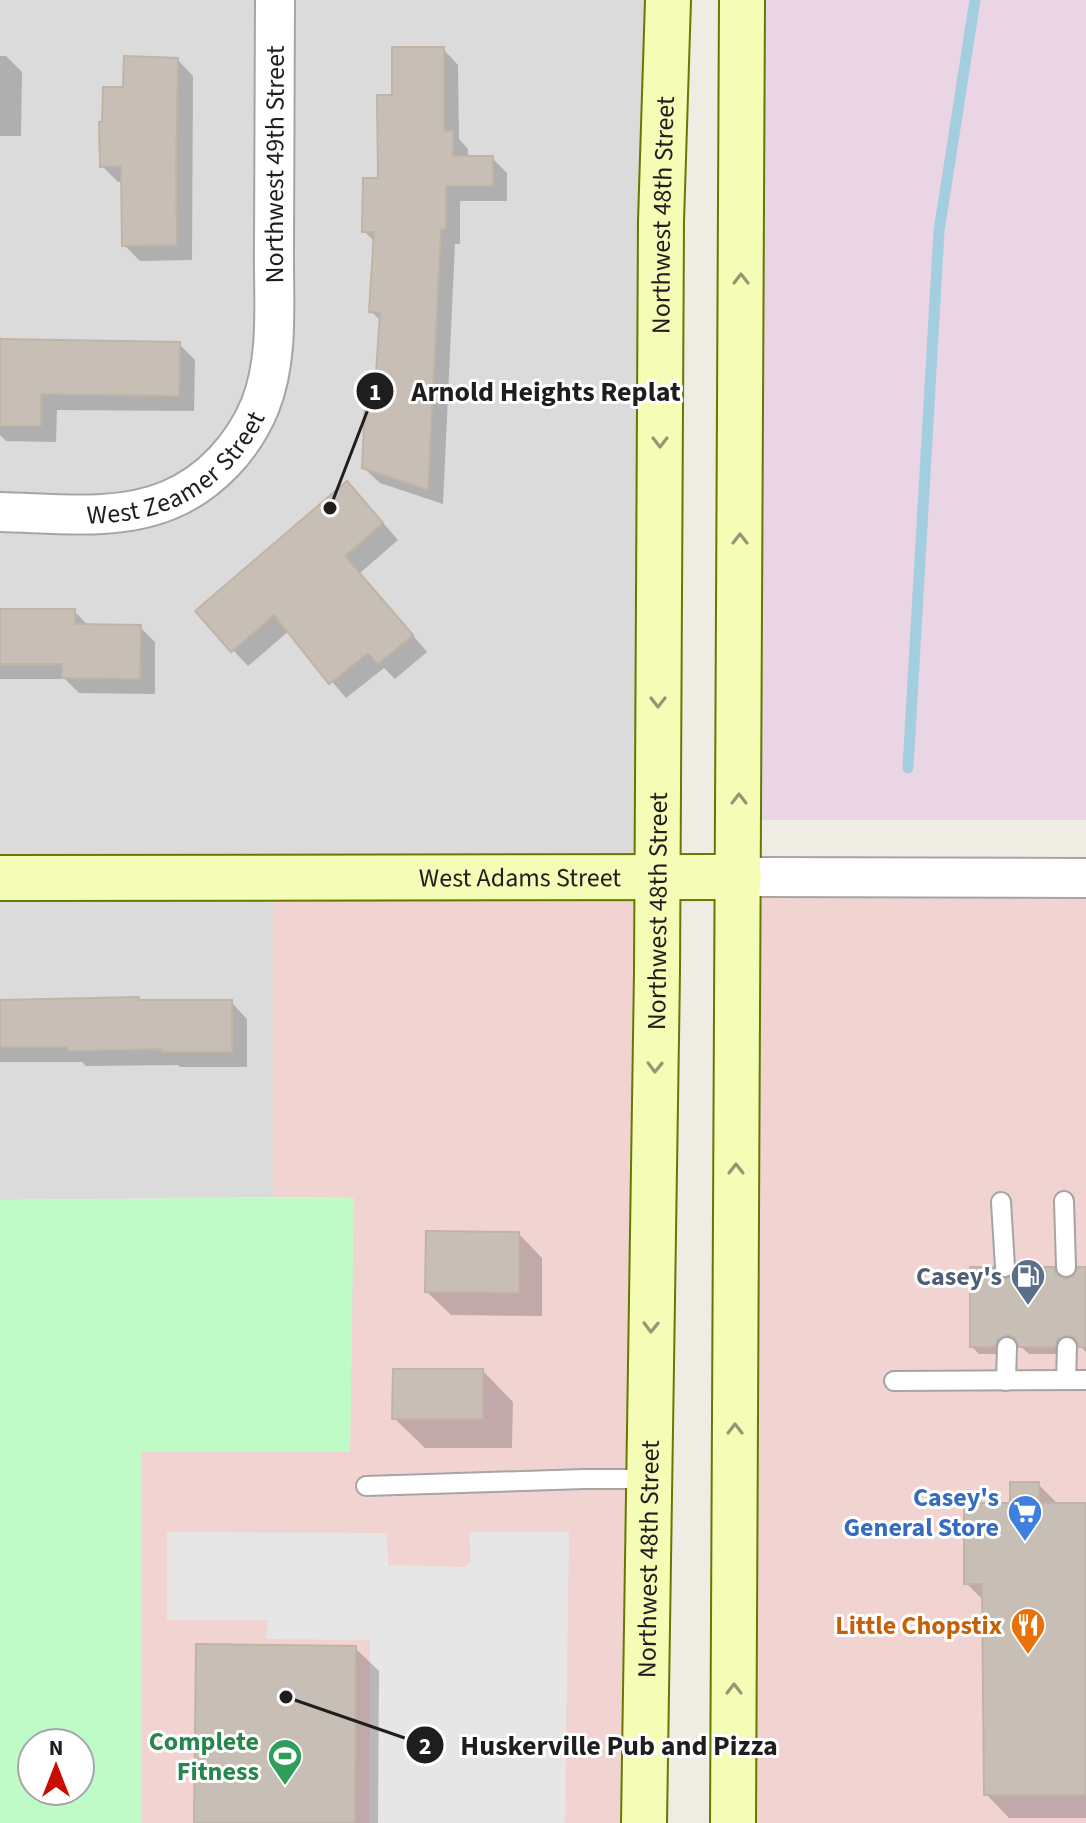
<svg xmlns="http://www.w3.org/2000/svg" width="1086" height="1823" font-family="'Source Sans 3',sans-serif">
<rect width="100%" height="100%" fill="#efece3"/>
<polygon fill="#dcdbdb" points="0,0 668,0 657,877 274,878 273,1197 0,1200"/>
<g fill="#f1d4d2">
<polygon points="274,877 657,877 644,1823 142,1823 142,1451 350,1452 353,1197 273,1197"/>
<polygon points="739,877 1086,878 1086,1823 733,1823"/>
</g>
<polygon fill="#e9d5e4" points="741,0 1086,0 1086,820 734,820"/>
<path fill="#befbc6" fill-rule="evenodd" d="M354,1197l-4,255h-208v371h-142v-623zM32,1743h48v48h-48z"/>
<polygon fill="#e6e6e6" points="167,1532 387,1533 388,1565 465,1567 471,1561 469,1532 569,1532 565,1823 369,1823 370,1640 266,1639 268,1620 167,1620"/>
<g fill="#0003">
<polygon points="443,49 458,65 459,139 468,149 468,158 492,158 507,173 507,201 460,201 460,244 455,244 443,504 380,483 364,468 376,406 382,322 372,312 375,242 364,231 380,180 394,97"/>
<polygon points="0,56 6,56 22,72 21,136 0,136"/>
<polygon points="178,60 193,76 192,260 140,261 124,245 123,181 118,182 102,166 125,89"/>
<polygon points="0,341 179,344 195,360 194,411 57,410 56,442 6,441 0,435"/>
<polygon points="363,500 398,540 360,573 427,652 395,679 384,668 346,698 289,631 248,666 233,650"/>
<polygon points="0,611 74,611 89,626 140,627 155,642 155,694 79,693 65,679 0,679"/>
<polygon points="138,999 141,1002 231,1002 247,1019 247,1067 180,1067 178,1065 86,1066 82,1062 0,1062 0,1001"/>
<polygon points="519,1234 542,1258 542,1316 451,1315 427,1292"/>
<polygon points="992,1269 1005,1281 1053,1269 1065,1281 1074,1278 1086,1269 1086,1352 1075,1342 1064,1348 1062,1354 1029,1354 1015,1342 1004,1348 1002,1354 979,1354 972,1347"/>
<polygon points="483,1371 513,1402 512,1448 425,1448 394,1418"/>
<polygon points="1038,1484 1059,1505 1086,1505 1086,1818 1009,1818 986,1794 984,1601 966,1583 1012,1505"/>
<polygon points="355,1648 379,1671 378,1823 196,1823"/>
</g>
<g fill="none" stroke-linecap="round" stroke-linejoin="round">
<polyline stroke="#a2cedf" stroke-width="11" points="908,768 939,231 975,0"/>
</g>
<g fill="#c7bfb6" stroke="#c1b3a5" stroke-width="2">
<polygon points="392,47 444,47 444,131 453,131 453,156 493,156 493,186 446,186 446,229 441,229 428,490 362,468 365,404 374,404 380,313 369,312 374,232 362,232 363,178 378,178 377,95 392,95"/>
<polygon points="124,56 178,58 176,170 177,245 122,246 121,166 100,167 99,122 102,122 103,87 123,87"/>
<polygon points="0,339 180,342 179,396 41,394 41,426 0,426"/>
<polygon points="347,481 383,523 345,556 413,635 378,664 368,653 329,684 274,615 231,652 195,611"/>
<polygon points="0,609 75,609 75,624 141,625 140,679 62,678 62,664 0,664"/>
<polygon points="139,997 139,1000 232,1000 232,1052 162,1052 162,1049 68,1051 68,1047 0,1047 0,1000"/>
<polygon points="426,1231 519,1232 519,1293 425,1292"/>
<polygon points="970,1267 993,1267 996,1274 1005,1279 1012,1276 1017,1267 1054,1267 1056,1274 1066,1279 1073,1277 1078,1267 1086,1267 1086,1347 1079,1347 1074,1337 1067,1335 1057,1340 1055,1347 1019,1347 1014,1337 1007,1335 997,1340 995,1347 970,1347"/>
<polygon points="393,1369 483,1369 483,1419 392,1419"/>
<polygon points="1010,1482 1039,1482 1039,1503 1086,1503 1086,1795 984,1795 982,1584 964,1584 964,1503 1010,1503"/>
<polygon points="196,1644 356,1646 355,1823 194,1823"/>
</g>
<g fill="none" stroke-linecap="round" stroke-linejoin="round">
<g stroke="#a5a5a5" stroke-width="22">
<g id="service">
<polyline points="1064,1201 1066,1267"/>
<polyline points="1001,1202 1005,1267"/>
<polyline points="1066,1380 1067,1347"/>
<polyline points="894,1381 1086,1380"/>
<polyline points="1006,1381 1007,1347"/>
<polyline points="366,1486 584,1479 648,1479"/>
</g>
</g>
<g stroke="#a5a5a5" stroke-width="42">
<g id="minor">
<path id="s1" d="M0,512c54,1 117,10 169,-12 41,-17 74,-53 91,-94 20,-50 13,-110 14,-163 0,-81 1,-162 1,-243"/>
<polyline points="739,877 1086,878"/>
</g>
</g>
<g stroke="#657901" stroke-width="48">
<g id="secondary">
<path id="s2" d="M0,878l739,-1"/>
<path id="s3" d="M644,1823l13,-851 4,-751 7,-221"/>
<polyline points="733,1823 742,0"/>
</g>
</g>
<use href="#service" stroke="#fff" stroke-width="18"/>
<use href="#minor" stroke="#fff" stroke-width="38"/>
<use href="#secondary" stroke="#f4fcb5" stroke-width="44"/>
</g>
<defs><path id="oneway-chevron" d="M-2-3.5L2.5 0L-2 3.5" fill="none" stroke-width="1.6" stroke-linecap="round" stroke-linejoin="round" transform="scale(2)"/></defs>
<g stroke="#949871">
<use href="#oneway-chevron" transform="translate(741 279) rotate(-90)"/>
<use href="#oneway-chevron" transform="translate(660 442) rotate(90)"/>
<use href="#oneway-chevron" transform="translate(740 539) rotate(-90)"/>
<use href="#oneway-chevron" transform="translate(658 702) rotate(90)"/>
<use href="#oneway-chevron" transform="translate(739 799) rotate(-90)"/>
<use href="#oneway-chevron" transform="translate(655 1067) rotate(91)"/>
<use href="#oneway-chevron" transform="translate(736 1169) rotate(-90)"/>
<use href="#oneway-chevron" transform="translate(651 1327) rotate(91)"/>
<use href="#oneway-chevron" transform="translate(735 1429) rotate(-90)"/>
<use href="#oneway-chevron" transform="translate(734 1689) rotate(-90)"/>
</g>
<defs>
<g id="fuel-pin" transform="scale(1.8)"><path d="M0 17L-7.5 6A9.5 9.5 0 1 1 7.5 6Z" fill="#5c6f8a" stroke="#fff"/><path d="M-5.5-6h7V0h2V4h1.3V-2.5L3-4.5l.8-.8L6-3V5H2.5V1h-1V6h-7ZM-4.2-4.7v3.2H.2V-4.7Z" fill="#fff"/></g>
<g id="supermarket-pin" transform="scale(1.8)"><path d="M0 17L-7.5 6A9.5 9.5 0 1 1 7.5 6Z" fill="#3f7fe0" stroke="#fff"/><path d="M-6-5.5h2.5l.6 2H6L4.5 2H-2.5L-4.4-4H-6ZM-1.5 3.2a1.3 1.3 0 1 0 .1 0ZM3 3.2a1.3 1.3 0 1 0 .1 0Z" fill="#fff"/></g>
<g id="restaurant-pin" transform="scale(1.8)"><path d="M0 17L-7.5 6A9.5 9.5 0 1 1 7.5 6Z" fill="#e8710a" stroke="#fff"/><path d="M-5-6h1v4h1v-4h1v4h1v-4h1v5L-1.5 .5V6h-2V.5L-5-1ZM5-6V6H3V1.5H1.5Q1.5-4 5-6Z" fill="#fff"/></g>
<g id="stadium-pin" transform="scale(1.8)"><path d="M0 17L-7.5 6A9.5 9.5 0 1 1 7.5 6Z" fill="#2e9e5b" stroke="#fff"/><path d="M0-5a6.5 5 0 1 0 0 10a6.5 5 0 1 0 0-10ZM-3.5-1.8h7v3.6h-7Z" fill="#fff"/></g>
</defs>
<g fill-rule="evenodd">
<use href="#fuel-pin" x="1028" y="1276"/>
<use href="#supermarket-pin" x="1025" y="1512"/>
<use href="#restaurant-pin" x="1028" y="1625"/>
<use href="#stadium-pin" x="285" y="1756"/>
</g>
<g text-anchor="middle" stroke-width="6" stroke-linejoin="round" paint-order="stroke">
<g font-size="26" fill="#1e1e1e" stroke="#fff">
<text dy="9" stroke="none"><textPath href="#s1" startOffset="548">Northwest 49th Street</textPath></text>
<text dy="9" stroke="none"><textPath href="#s3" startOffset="1608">Northwest 48th Street</textPath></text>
<text dy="9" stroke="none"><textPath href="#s1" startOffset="192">West Zeamer Street</textPath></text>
<text dy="9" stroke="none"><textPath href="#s2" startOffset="520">West Adams Street</textPath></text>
<text dy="9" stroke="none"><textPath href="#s3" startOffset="912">Northwest 48th Street</textPath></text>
<text dy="9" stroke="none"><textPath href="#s3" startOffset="264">Northwest 48th Street</textPath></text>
</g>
<g font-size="26" font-weight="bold" fill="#4e5e75" stroke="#fff" text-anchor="end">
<text x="1002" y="1285">Casey's</text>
</g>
<g font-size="26" font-weight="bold" fill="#366cbe" stroke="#fff" text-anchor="end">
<text x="999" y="1506">Casey's<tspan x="999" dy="30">General Store</tspan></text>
</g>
<g font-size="26" font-weight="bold" fill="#c56008" stroke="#fff" text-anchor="end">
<text x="1002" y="1634">Little Chopstix</text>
</g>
<g font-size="26" font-weight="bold" fill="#27864d" stroke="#fff" text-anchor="end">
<text x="259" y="1750">Complete<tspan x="259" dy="30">Fitness</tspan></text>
</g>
</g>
<path fill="none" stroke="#1e1e1e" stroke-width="3" d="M330 508L375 391M286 1697L425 1745"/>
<g fill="#1e1e1e" stroke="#fff" stroke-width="3">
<circle cx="330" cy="508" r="8"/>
<circle cx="286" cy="1697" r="8"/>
<circle cx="375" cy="391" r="20"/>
<circle cx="425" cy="1745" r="20"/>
</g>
<g font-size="24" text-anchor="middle" font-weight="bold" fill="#fff">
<text x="375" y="400">1</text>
<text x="425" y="1754">2</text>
</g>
<g font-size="28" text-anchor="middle" font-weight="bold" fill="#1e1e1e" stroke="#fff" stroke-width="6" stroke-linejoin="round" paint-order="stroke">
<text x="546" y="401">Arnold Heights Replat</text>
<text x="619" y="1755">Huskerville Pub and Pizza</text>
</g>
<g transform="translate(56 1767)"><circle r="38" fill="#ffffff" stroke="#a5a5a5" stroke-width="2"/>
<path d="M0-6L14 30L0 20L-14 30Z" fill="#cb0b00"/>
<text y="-12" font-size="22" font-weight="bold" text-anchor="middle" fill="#1e1e1e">N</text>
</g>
</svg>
